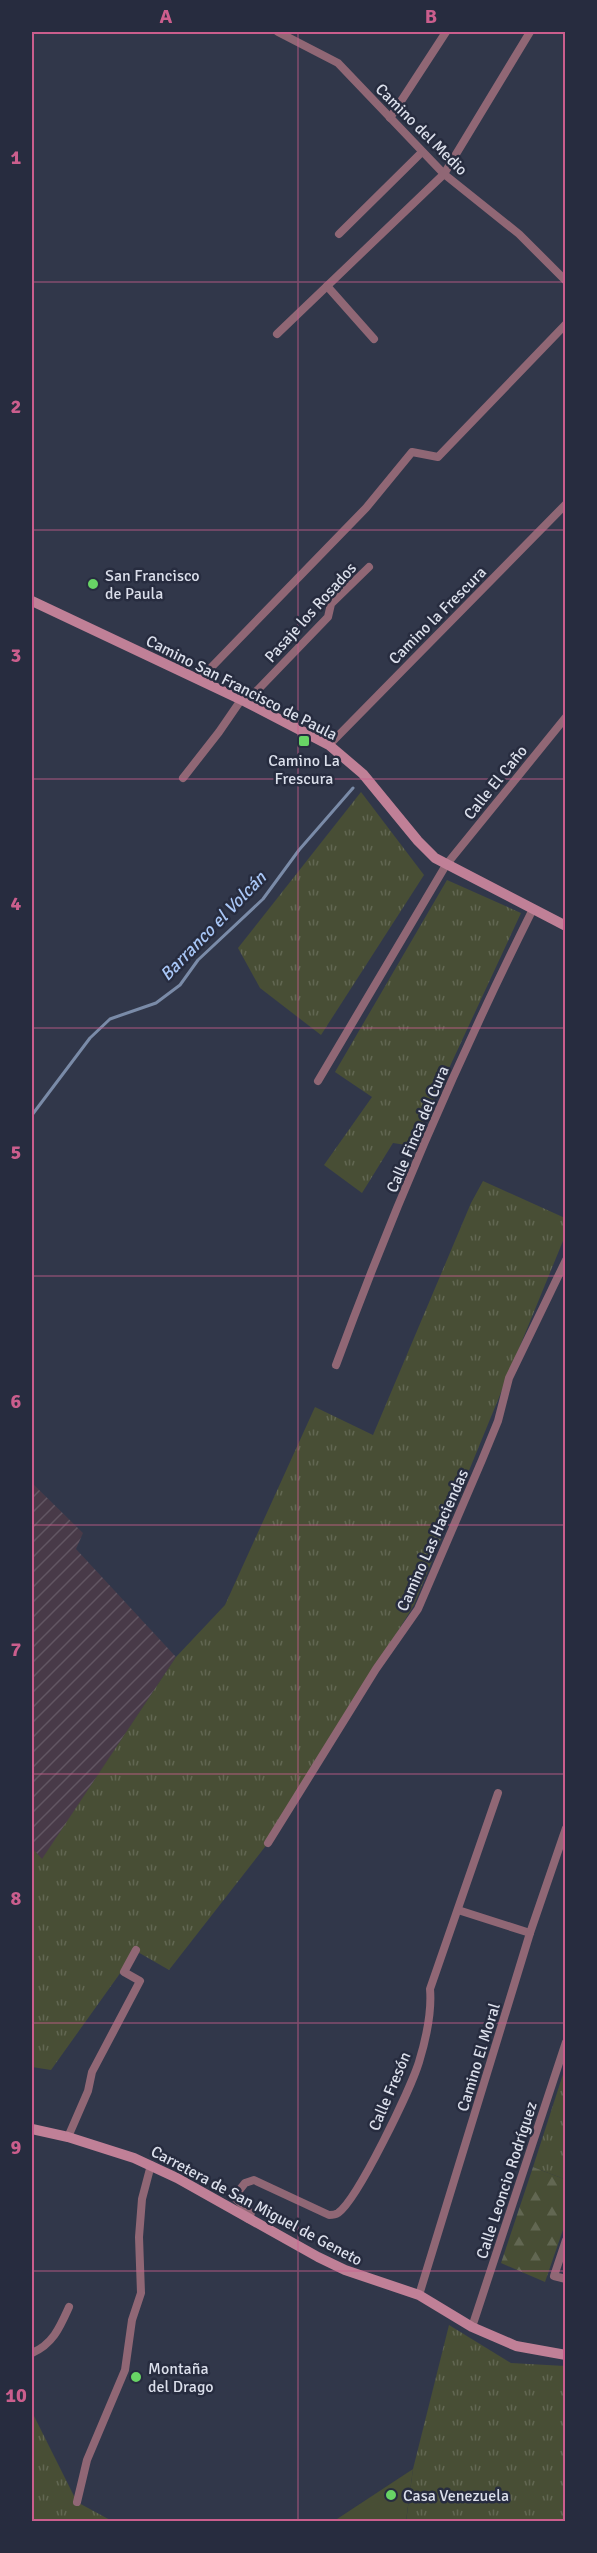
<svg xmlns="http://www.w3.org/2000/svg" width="597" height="2553" font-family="Signika,sans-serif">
<defs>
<pattern id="industrial-furrows" width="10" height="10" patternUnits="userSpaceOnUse" patternTransform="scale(1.5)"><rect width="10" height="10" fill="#483a48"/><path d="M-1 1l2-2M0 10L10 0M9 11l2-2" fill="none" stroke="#625663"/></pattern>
<pattern id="grass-tufts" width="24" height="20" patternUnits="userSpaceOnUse" patternTransform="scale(1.5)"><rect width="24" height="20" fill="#484e35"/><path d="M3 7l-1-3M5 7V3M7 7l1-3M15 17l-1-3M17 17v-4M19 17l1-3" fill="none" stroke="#626752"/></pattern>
<pattern id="forest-firs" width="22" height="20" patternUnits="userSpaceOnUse" patternTransform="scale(1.5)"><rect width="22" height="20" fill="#484e35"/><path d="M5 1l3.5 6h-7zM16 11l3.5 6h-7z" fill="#626752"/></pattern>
</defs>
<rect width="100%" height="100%" fill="#31374a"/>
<polygon fill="url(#industrial-furrows)" points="32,1483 83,1533 76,1549 176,1657 42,1860 32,1848"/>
<g fill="url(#grass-tufts)">
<polygon points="361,792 424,875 321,1035 260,988 238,948"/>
<polygon points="447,880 521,913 413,1146 393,1143 362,1193 324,1165 372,1097 335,1072"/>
<polygon points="483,1181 565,1218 565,1236 414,1605 268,1843 169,1970 136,1951 51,2070 32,2067 32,1848 42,1859 176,1657 225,1605 315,1407 373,1435 471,1203"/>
<polygon points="565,2068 565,2176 564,2179 533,2167"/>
<polygon points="449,2325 511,2363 565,2366 565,2521 406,2522 413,2469"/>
<polygon points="33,2414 77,2502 112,2521 32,2521"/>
</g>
<polygon fill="url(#forest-firs)" points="533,2167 564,2179 565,2176 565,2224 545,2282 501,2263"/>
<polygon fill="#484e35" points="413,2469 406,2521 334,2521"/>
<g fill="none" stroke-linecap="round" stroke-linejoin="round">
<polyline stroke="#7a8ba8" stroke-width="3" points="32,1115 90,1038 110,1019 156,1003 180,985 198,960 263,899 299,850 353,788"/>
<g stroke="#906775" stroke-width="8">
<polyline points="278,32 338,63 444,174 519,234 566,281"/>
<polyline points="390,118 446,32"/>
<polyline points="339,234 422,152"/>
<polyline points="327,286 374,339"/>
<polyline points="277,334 444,174 530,32"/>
<polyline points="199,680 366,508 412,452 438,457 566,324"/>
<polyline points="246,702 328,617 331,604 369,567"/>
<polyline points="329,745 566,504"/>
<polyline points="183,778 219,732 241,700"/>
<polyline points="318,1081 446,865 566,717"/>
<path d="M336,1365c57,-155 123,-308 197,-456"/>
<polyline points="268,1843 376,1669 418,1609 482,1460 498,1421 509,1378 566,1260"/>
<polyline points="458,1910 530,1933"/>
<polyline points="68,2137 88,2091 92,2072 140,1981 124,1972 136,1950"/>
<path d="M248,2219l3,-6 -17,-16 11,-14 9,-3 75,35c4,0 6,0 9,-2 20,-14 73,-125 81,-151 7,-23 13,-50 11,-73l68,-196"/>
<polyline points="566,2240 554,2276 566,2279"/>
<polyline points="419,2295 530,1933 566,1828"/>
<polyline points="472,2327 566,2042"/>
<path d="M32,2353c21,-9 28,-26 37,-46"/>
<polyline points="77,2502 87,2460 125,2370 132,2320 141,2293 139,2237 142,2199 151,2165"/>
</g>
<g stroke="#c08097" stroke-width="10">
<polyline points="32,601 246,702 329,745 363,774 418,841 435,858 566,926"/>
<polyline points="32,2129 68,2137 134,2158 177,2178 318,2257 345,2270 419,2295 472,2327 516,2346 566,2355"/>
</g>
</g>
<path fill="none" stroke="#cb5e8d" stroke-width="1.5" stroke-opacity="0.55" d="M298,32v2490M32,282h534M32,530h534M32,779h534M32,1028h534M32,1276h534M32,1525h534M32,1774h534M32,2023h534M32,2271h534"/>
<g fill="#68d465" stroke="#272c3f" stroke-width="2">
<circle cx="93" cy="584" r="6"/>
<rect x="298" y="735" width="12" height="12" rx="3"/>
<circle cx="136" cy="2377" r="6"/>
<circle cx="391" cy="2495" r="6"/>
</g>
<g text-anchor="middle" stroke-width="5" stroke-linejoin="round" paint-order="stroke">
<g font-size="16" fill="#dbdfeb" stroke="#272c3f">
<text transform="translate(422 129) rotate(45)" y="6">Camino del Medio</text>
<text transform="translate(310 612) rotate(-48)" y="6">Pasaje los Rosados</text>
<text transform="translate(437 615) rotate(-45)" y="6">Camino la Frescura</text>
<text transform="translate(242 687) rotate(27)" y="6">Camino San Francisco de Paula</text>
<text transform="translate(495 782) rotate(-51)" y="6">Calle El Caño</text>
<text transform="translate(417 1129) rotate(-67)" y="6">Calle Finca del Cura</text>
<text transform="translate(432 1540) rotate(-66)" y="6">Camino Las Haciendas</text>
<text transform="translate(478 2057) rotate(-73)" y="6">Camino El Moral</text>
<text transform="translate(389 2091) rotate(-67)" y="6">Calle Fresón</text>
<text transform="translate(506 2180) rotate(-72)" y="6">Calle Leoncio Rodríguez</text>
<text transform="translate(257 2205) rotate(28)" y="6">Carretera de San Miguel de Geneto</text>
</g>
<g font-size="16" fill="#dbdfeb" stroke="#272c3f" text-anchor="start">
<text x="105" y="581">San Francisco<tspan x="105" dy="18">de Paula</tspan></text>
<text x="304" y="766" text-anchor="middle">Camino La<tspan x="304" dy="18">Frescura</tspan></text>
<text x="148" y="2374">Montaña<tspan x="148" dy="18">del Drago</tspan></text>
<text x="403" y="2501">Casa Venezuela</text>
</g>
<g font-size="18" font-style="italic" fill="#a8c6f6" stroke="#272c3f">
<text transform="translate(213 926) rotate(-46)" y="6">Barranco el Volcán</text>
</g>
</g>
<rect width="597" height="2553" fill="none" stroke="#272c3f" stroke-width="66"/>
<rect x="33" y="33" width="531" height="2487" fill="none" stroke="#cb5e8d" stroke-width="2"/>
<g font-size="20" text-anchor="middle" font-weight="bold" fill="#cb5e8d">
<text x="166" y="23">A</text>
<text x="431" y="23">B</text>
<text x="16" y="164">1</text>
<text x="16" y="413">2</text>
<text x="16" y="662">3</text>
<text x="16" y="910">4</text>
<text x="16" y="1159">5</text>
<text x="16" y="1408">6</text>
<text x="16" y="1656">7</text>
<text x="16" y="1905">8</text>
<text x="16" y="2154">9</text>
<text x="16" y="2402">10</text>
</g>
</svg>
